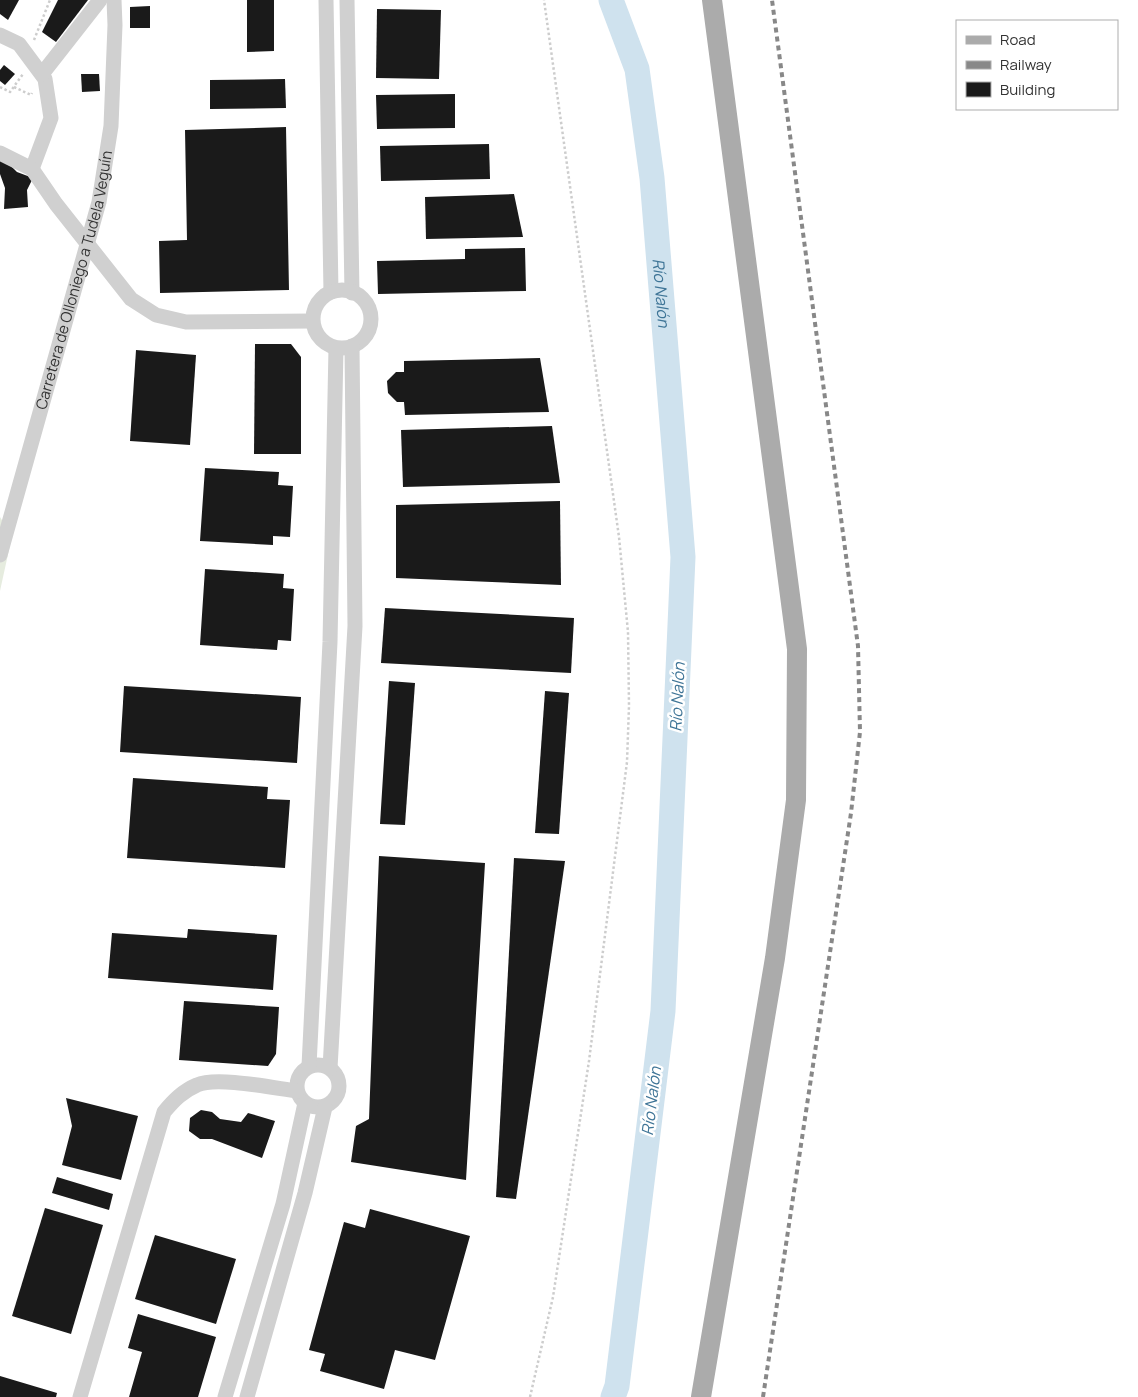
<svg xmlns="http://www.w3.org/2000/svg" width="1138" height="1397" font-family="Manrope,sans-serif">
<rect width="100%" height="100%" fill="#fff"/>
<polygon fill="#e6ecdf" points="0,517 12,536 0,591"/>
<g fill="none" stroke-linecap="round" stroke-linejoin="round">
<path stroke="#cfe2ee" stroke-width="25" id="s1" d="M611,0l26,69 15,109 31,379 -20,454 -46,375 -4,11"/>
</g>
<g fill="#1a1a1a">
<polygon points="0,0 19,0 8,20 0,14"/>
<polygon points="58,0 88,0 56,42 42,32"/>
<polygon points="247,0 274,0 274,51 247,52"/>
<polygon points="150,6 150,28 130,28 130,7"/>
<polygon points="377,9 441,10 439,79 376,78"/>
<polygon points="4,65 15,74 5,85 0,81 0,70"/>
<polygon points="81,74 99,74 100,91 82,92"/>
<polygon points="285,79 286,108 210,109 210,80"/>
<polygon points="455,94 455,128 377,129 376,95"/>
<polygon points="286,127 289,290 160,293 159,241 187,240 185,130"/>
<polygon points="489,144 490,179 381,181 380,146"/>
<polygon points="0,160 11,166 17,172 33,178 27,190 28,207 4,209 5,188 0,174"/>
<polygon points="514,194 523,237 426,239 425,197"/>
<polygon points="525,248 526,291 378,294 377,261 465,259 465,249"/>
<polygon points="255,344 291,344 301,357 301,454 254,454"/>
<polygon points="136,350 196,355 190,445 130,441"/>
<polygon points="540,358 549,412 405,415 404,402 397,402 388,393 387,381 396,372 404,372 404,361"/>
<polygon points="552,426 560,483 403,487 401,430"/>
<polygon points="205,468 279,472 278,485 293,486 290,537 273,536 273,545 200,541"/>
<polygon points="560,501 561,585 396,578 396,505"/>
<polygon points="205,569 284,574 283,588 294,589 291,641 278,640 277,650 200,645"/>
<polygon points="385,608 574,618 571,673 381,663"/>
<polygon points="389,681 415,683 405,825 380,824"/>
<polygon points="124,686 301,697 297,763 120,752"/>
<polygon points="545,691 569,693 559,834 535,833"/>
<polygon points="133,778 268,787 267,799 290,800 285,868 127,858"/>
<polygon points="379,856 485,863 466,1180 351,1162 356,1126 369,1119"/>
<polygon points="514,858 565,861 516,1199 496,1197"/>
<polygon points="188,929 277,935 273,990 108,978 112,933 187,938"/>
<polygon points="184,1001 279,1007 276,1054 268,1066 179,1060"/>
<polygon points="66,1098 138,1116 121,1180 62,1165 72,1126"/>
<polygon points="201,1110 212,1112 220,1119 241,1122 248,1113 275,1121 262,1158 212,1139 200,1139 189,1131 190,1118"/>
<polygon points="57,1177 113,1194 109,1210 52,1193"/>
<polygon points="45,1208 103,1225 71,1334 12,1316"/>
<polygon points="370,1209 470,1236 435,1360 395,1350 384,1389 320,1371 325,1354 309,1350 344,1222 365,1228"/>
<polygon points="155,1235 236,1259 216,1324 135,1299"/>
<polygon points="138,1314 216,1337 198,1397 129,1397 142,1352 128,1348"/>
<polygon points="0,1376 57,1393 56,1397 0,1397"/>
</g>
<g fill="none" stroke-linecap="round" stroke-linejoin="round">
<g stroke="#cdcdcd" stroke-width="2.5" stroke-dasharray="2.5 2.5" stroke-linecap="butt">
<polyline points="34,40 50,0"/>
<polyline points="0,87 10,92 23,74"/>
<polyline points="14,87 31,95 32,93"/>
<polyline points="530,1397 553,1297 589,1061 627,762 629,706 628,632 619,537 544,0"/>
</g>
<g stroke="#d0d0d0" stroke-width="15">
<polyline points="326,0 331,292"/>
<polyline points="347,0 352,293"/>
<polyline points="0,35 19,44 45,79 51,118 32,169"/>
<polyline points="42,74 100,0"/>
<polyline points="0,153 32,169 56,204 131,299 156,315 186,322 312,321"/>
<circle cx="342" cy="319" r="29"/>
<path id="s2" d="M0,555l99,-353 12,-76 4,-101 -1,-25"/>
<circle cx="318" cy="1086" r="21"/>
<polyline points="309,1066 330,642 336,348"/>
<polyline points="330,1068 355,626 352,346"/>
<path d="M80,1397l84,-285c10,-12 19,-21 33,-27 19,-9 77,3 100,6"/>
<polyline points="225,1397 283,1204 305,1103"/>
<polyline points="247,1397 305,1193 325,1107"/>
</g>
<polyline stroke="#ababab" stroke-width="20" points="701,1397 775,958 796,800 797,649 712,0"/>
<polyline stroke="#888" stroke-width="4" stroke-dasharray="5 4" stroke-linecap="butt" points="763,1397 851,813 860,732 858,646 772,0"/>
</g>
<g text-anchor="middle" stroke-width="5" stroke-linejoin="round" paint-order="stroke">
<g font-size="15" fill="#333" stroke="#fff">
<text dy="5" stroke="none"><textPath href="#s2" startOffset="285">Carretera de Olloniego a Tudela Veguín</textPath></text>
</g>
<g font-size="16" font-style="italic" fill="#3f7597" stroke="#fff">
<text dy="6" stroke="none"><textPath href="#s1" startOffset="299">Río Nalón</textPath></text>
<text transform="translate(677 697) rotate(-87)" y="6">Río Nalón</text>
<text transform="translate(651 1101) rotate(-83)" y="6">Río Nalón</text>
</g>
</g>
<rect x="956" y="20" width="162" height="90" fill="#ffffff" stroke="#adadad"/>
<rect x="966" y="36" width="25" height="8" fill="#ababab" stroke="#adadad"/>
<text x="1000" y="45" font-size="15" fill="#333333">Road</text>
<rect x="966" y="61" width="25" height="8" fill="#888888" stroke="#adadad"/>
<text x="1000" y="70" font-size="15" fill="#333333">Railway</text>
<rect x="966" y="82" width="25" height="15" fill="#1a1a1a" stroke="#adadad"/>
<text x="1000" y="95" font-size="15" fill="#333333">Building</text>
</svg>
